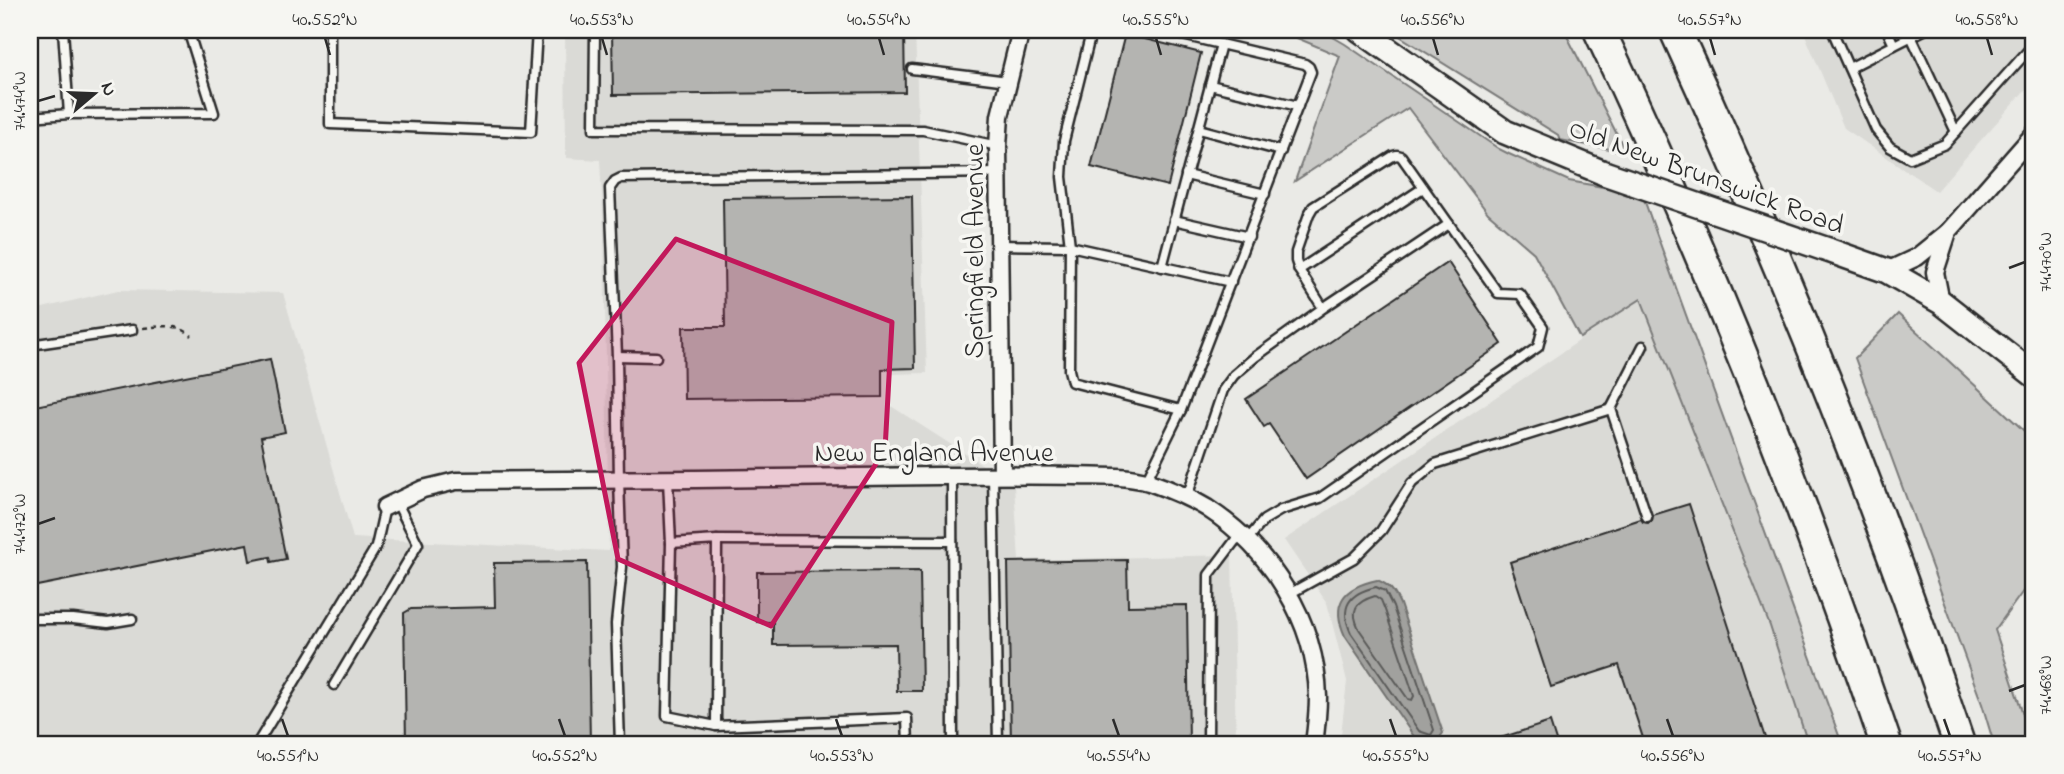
<svg xmlns="http://www.w3.org/2000/svg" width="2064" height="774" font-family="'Indie Flower',sans-serif">
<rect width="100%" height="100%" fill="#eaeae6"/>
<filter id="ink" filterUnits="userSpaceOnUse"><feTurbulence type="fractalNoise" baseFrequency=".0143" numOctaves="2"/><feDisplacementMap in="SourceGraphic" scale="14" xChannelSelector="R" yChannelSelector="G"/><feConvolveMatrix kernelMatrix="1 2 1 2 8 2 1 2 1" color-interpolation-filters="sRGB"/></filter>
<g filter="url(#ink)">
<g fill="#dadad6">
<polygon points="565,30 915,30 927,373 889,374 891,406 1014,485 1019,560 1232,555 1236,744 30,744 30,311 118,290 283,293 353,538 609,551 604,239 600,160 566,158"/>
<polygon points="1803,30 2034,30 2034,80 1936,191 1844,128"/>
<polygon points="1641,299 1770,626 1808,744 1340,744 1347,681 1327,603 1284,540"/>
</g>
<g fill="#cacac7" stroke="#7a7a79" stroke-width="2">
<polygon points="1278,30 1321,30 1345,44 1499,149 1509,154 1569,181 1642,194 1842,744 1808,744 1770,626 1641,299 1580,338 1534,253 1488,213 1408,108 1295,181 1340,56"/>
<polygon points="1390,30 1564,30 1626,152 1560,140 1558,135"/>
<polygon points="1898,314 2034,440 2034,576 1995,630 2033,744 1994,744 1982,704 1855,358"/>
</g>
<path fill="#a1a19e" stroke="#727270" stroke-width="2" d="M1377,580c13,5 17,11 23,24l43,129 -5,7 -9,2 -14,-4 -70,-102c-15,-33 -1,-49 32,-56z"/>
<g fill="none" stroke-linecap="round" stroke-linejoin="round">
<g stroke="#5a5a59" stroke-width="2">
<path d="M1376,587l9,4 8,16 41,123 -3,5 -12,-4 -68,-98c-12,-26 -2,-40 25,-46z"/>
<path d="M1375,596l6,4 4,10 29,86 -2,4 -4,-1 -49,-70c-9,-19 -4,-27 16,-33z"/>
</g>
</g>
<g fill="#b4b4b1" stroke="#2b2b2b" stroke-width="2">
<polygon points="612,30 904,30 905,92 613,95"/>
<polygon points="1125,34 1201,53 1168,186 1091,167"/>
<polygon points="912,196 915,368 882,369 882,397 684,399 683,327 725,327 723,198"/>
<polygon points="1448,262 1502,344 1306,479 1269,424 1264,427 1246,399"/>
<polygon points="270,359 285,432 261,437 286,559 271,562 270,557 250,561 247,544 32,587 30,574 30,407"/>
<polygon points="1689,504 1767,744 1645,744 1619,665 1551,687 1510,562 1641,519 1643,522 1648,523 1652,521 1653,515"/>
<polygon points="1127,560 1128,606 1187,605 1189,744 1011,744 1008,562"/>
<polygon points="587,562 590,744 406,744 404,613 411,609 495,607 494,563"/>
<polygon points="920,571 922,691 897,691 896,644 773,645 773,622 757,622 757,572"/>
<polygon points="1550,722 1557,744 1489,744 1488,742"/>
</g>
<g fill="none" stroke-linecap="round" stroke-linejoin="round">
<g stroke="#2b2b2b" stroke-width="13">
<g id="service">
<polyline points="63,30 69,114 214,113 188,30"/>
<polyline points="330,30 330,124 531,132 537,30"/>
<polyline points="595,30 594,129 923,130 998,146"/>
<polyline points="1093,30 1091,33 1064,141 1062,177 1070,246 1069,370 1072,382 1181,410"/>
<polyline points="1832,30 1876,130 1890,147 1910,158 1945,144 2034,44"/>
<polyline points="1887,30 1894,45"/>
<polyline points="1911,36 1956,132"/>
<polyline points="1849,68 1924,30"/>
<polyline points="912,69 1008,81"/>
<polyline points="1210,85 1298,106"/>
<polyline points="30,117 69,114"/>
<polyline points="1199,129 1281,151"/>
<polyline points="1186,175 1265,194"/>
<polyline points="1174,220 1249,237"/>
<polyline points="999,245 1070,246 1231,282"/>
<polyline points="1162,267 1221,44"/>
<polyline points="1299,270 1423,188"/>
<polyline points="30,345 132,330"/>
<polyline points="617,356 656,357"/>
<polyline points="1611,409 1643,346"/>
<polyline points="993,475 998,744"/>
<polyline points="952,476 953,744"/>
<polyline points="668,480 671,543 717,540 716,726 907,718 908,744"/>
<polyline points="1146,481 1181,410 1311,72 1309,67 1305,64 1161,30"/>
<polyline points="1187,497 1223,390 1234,375 1255,357 1323,308 1449,224 1401,156 1397,155 1393,156 1313,207 1309,214 1296,252 1296,261 1299,270 1323,308"/>
<polyline points="717,540 952,541"/>
<polyline points="1247,540 1264,520 1281,510 1320,498 1538,347 1543,327 1520,294 1498,293 1449,224"/>
<polyline points="671,543 667,716 716,726"/>
<polyline points="1289,594 1354,558 1381,531 1412,483 1435,464 1611,409 1647,517"/>
<polyline points="30,619 73,619 108,623 132,619"/>
<polyline points="334,685 418,544 396,501"/>
<polyline points="257,744 376,547 385,507"/>
<polyline points="620,744 616,624 622,567 619,480 617,356 610,188 615,181 621,178 998,173"/>
<polyline points="1208,744 1209,575 1240,534"/>
</g>
</g>
<g stroke="#2b2b2b" stroke-width="21">
<g id="minor">
<polyline points="1887,271 1917,257 1948,232 2034,134"/>
<polyline points="1941,302 1935,272 1948,232"/>
<polyline points="1002,475 998,146 1000,116 1021,30"/>
<path d="M385,507l38,-18 33,-8c161,-1 321,-3 482,-5 46,0 92,-1 137,0 25,1 51,-1 74,6 20,7 40,15 58,26 63,41 109,112 111,189 0,15 -2,32 -4,47"/>
</g>
</g>
<g stroke="#2b2b2b" stroke-width="28">
<g id="secondary">
<polyline points="1360,30 1505,132 1604,173"/>
<polyline points="1828,250 1887,271 1941,302 2034,375"/>
</g>
</g>
<g stroke="#2b2b2b" stroke-width="35">
<g id="motorway">
<path d="M1599,30c110,231 205,471 287,714"/>
<path d="M1675,30c107,233 203,471 284,714"/>
</g>
</g>
<path stroke="#2b2b2b" stroke-width="2.5" stroke-dasharray="5 5" stroke-linecap="butt" d="M143,328c18,-2 35,-5 49,8"/>
<use href="#service" stroke="#f6f6f2" stroke-width="8"/>
<use href="#minor" stroke="#f6f6f2" stroke-width="16"/>
<use href="#secondary" stroke="#f6f6f2" stroke-width="23"/>
<use href="#motorway" stroke="#f6f6f2" stroke-width="30"/>
<g stroke="#2b2b2b" stroke-width="28" stroke-linecap="butt">
<polyline id="secondary-bridge" points="1604,173 1828,250"/>
</g>
<use href="#secondary-bridge" stroke="#f6f6f2" stroke-width="23"/>
</g>
</g>
<path fill="#c2185b" fill-opacity="0.2" stroke="#c2185b" stroke-width="5" stroke-linejoin="round" d="M676,239l216,83 -7,128 -114,176 -153,-67 -39,-196z"/>
<path fill="none" stroke="#2b2b2b" stroke-width="2.5" d="M325,38l5,17M602,38l5,17M879,38l5,17M1156,38l5,17M1433,38l5,17M1710,38l5,17M1987,38l5,17M38,101l17,-5M2009,268l16,-6M38,524l17,-6M2009,691l16,-6M282,719l6,17M559,719l6,17M836,719l6,17M1113,719l6,17M1390,719l6,17M1667,719l6,17M1944,719l6,17"/>
<g text-anchor="middle" stroke-width="7" stroke-linejoin="round" paint-order="stroke">
<g font-size="28" fill="#2b2b2b" stroke="#f6f6f2">
<text transform="translate(1707 175) rotate(20)" y="10">Old New Brunswick Road</text>
<text transform="translate(973 251) rotate(-90)" y="10">Springfield Avenue</text>
<text x="934" y="461">New England Avenue</text>
</g>
</g>
<rect width="2064" height="774" fill="none" stroke="#f6f6f2" stroke-width="77"/>
<g transform="translate(94 94) rotate(71)" stroke="#f6f6f2" stroke-width="5" paint-order="stroke">
<path d="M0-5L12 26L0 18L-12 26Z" fill="#2b2b2b"/>
<text y="-10" font-size="19" font-weight="bold" text-anchor="middle" fill="#2b2b2b">N</text>
</g>
<rect x="38" y="38" width="1987" height="698" fill="none" stroke="#2b2b2b" stroke-width="2.5"/>
<g font-size="18" text-anchor="middle" fill="#2b2b2b">
<text x="325" y="25">40.552°N</text>
<text x="602" y="25">40.553°N</text>
<text x="879" y="25">40.554°N</text>
<text x="1156" y="25">40.555°N</text>
<text x="1433" y="25">40.556°N</text>
<text x="1710" y="25">40.557°N</text>
<text x="1987" y="25">40.558°N</text>
<text transform="translate(19 101) rotate(-90)" y="6">74.474°W</text>
<text transform="translate(2045 262) rotate(-90)" y="6">74.470°W</text>
<text transform="translate(19 524) rotate(-90)" y="6">74.472°W</text>
<text transform="translate(2045 685) rotate(-90)" y="6">74.468°W</text>
<text x="288" y="761">40.551°N</text>
<text x="565" y="761">40.552°N</text>
<text x="842" y="761">40.553°N</text>
<text x="1119" y="761">40.554°N</text>
<text x="1396" y="761">40.555°N</text>
<text x="1673" y="761">40.556°N</text>
<text x="1950" y="761">40.557°N</text>
</g>
</svg>
